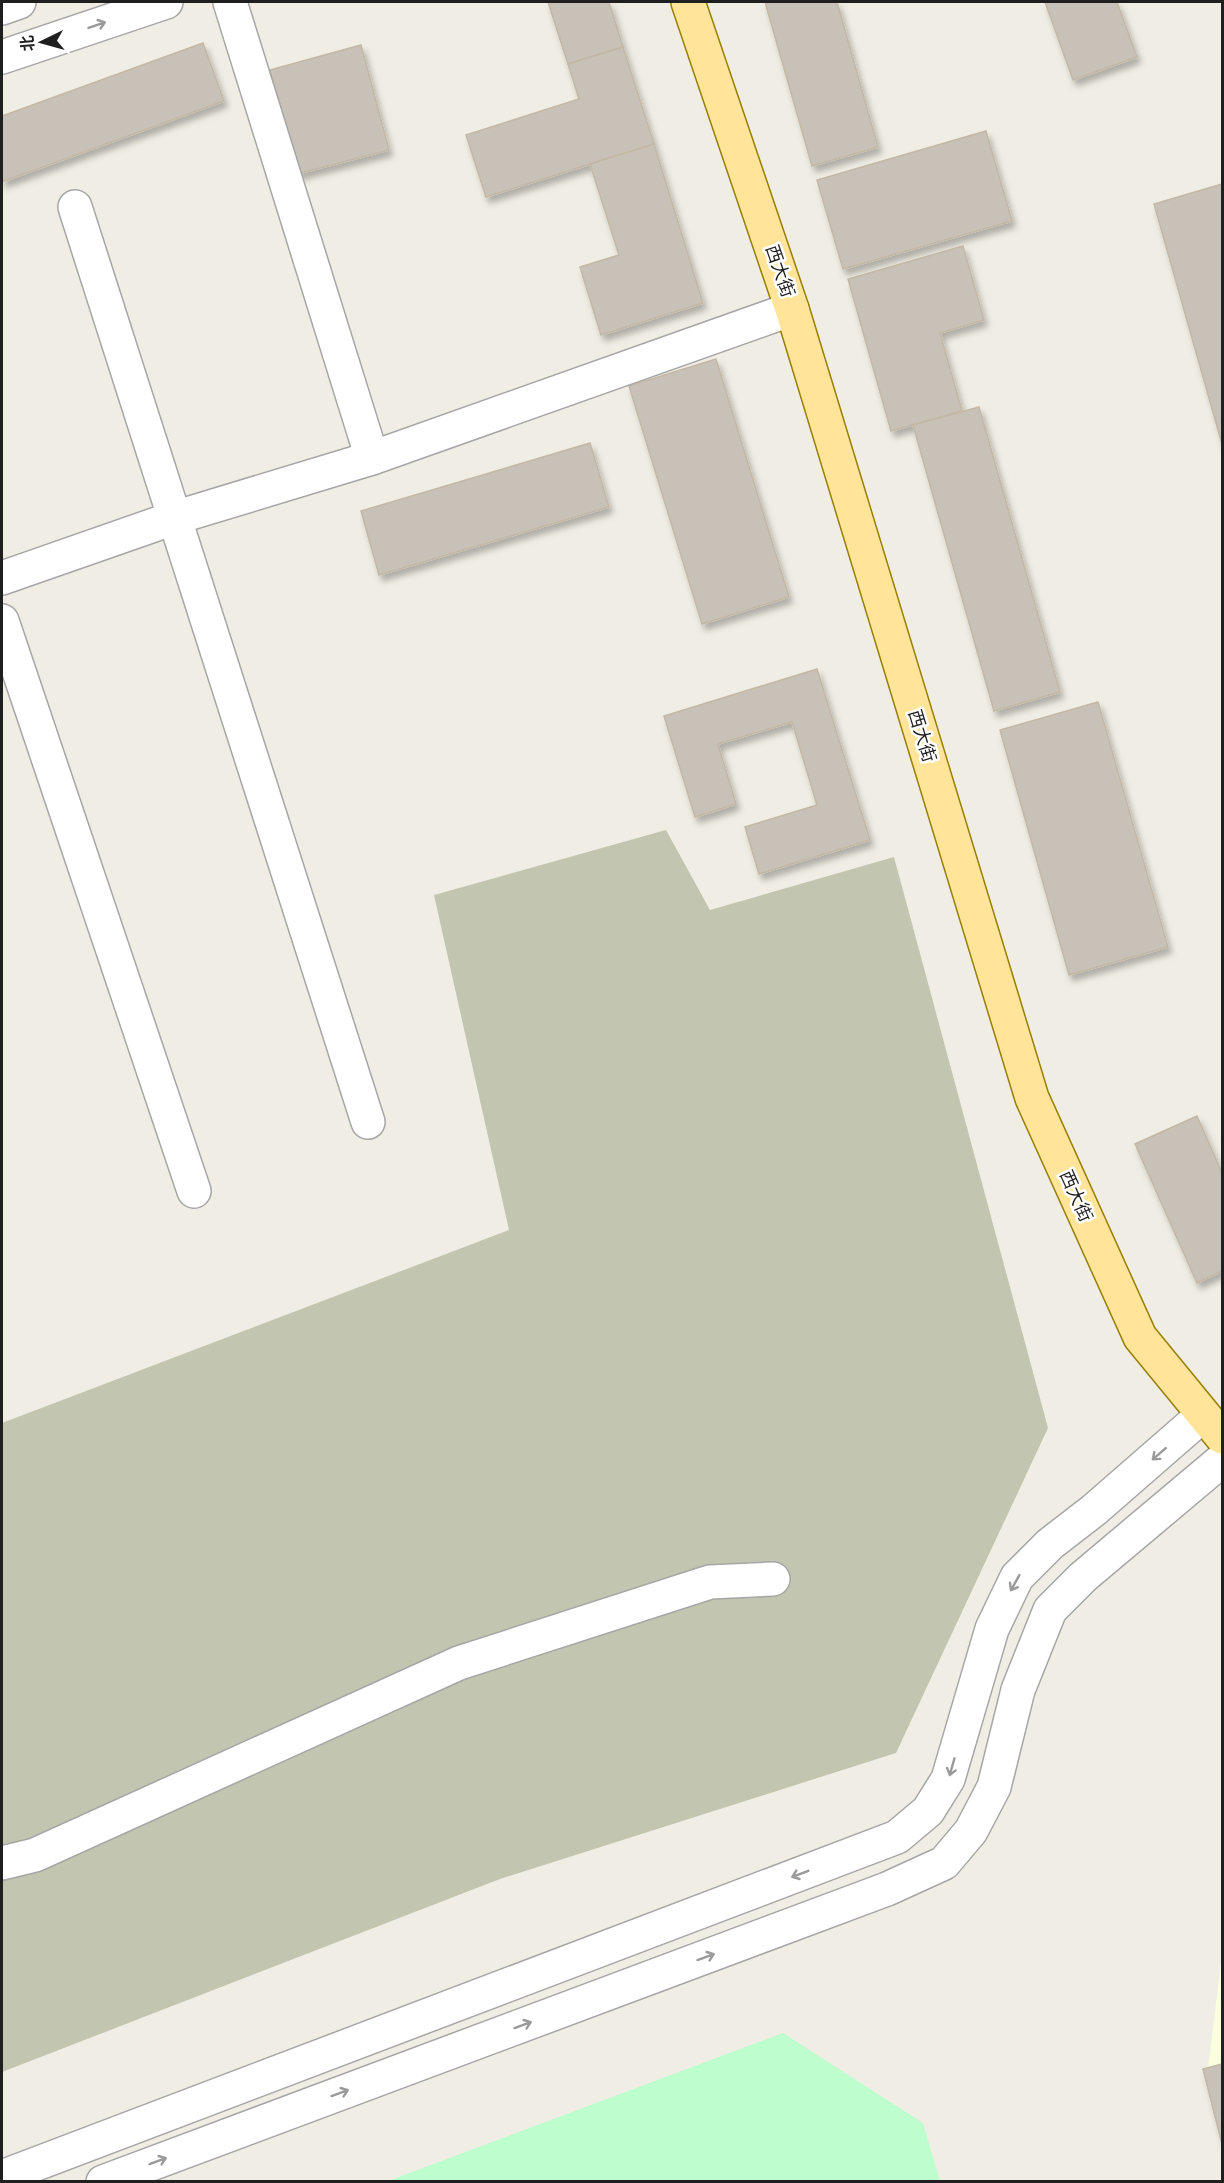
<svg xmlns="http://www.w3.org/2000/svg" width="1224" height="2183" font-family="'Source Sans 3','Noto Sans SC',sans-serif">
<defs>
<filter id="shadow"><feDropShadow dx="3.5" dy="6" stdDeviation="3" flood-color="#0004"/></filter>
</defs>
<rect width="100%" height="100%" fill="#f0eee4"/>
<polygon fill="#faffde" points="1222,1954 1222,2142 1207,2078"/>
<polygon fill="#c2c5af" points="666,830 710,910 894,857 1048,1428 896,1753 500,1879 2,2072 2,1423 509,1230 434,895"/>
<polygon fill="#befdcd" points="783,2033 923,2123 940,2181 388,2181"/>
<g fill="#c8c1b7" stroke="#c3b7a5" stroke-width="1.5" filter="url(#shadow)">
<polygon points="548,2 609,2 623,47 568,64"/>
<polygon points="765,2 837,2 878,147 812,166"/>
<polygon points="1045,2 1117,2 1137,57 1073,80"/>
<polygon points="203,43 224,101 2,182 2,116"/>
<polygon points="361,45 389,150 297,174 270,70"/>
<polygon points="623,47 654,144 486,197 466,135 579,99 568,64"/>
<polygon points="986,131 1012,221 843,269 817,180"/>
<polygon points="654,144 703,303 601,335 580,267 619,255 590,164"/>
<polygon points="1222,184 1222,444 1154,204"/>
<polygon points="963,246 984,320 940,333 962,411 891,431 848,279"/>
<polygon points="716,359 789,597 702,624 629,386"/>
<polygon points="979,407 1060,692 994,711 913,425"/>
<polygon points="590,443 609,507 379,575 361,511"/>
<polygon points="817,669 870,840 759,874 745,827 817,805 792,722 718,744 736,804 695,817 664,716"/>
<polygon points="1098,702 1168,947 1069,975 1000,730"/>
<polygon points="1197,1116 1222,1173 1222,1271 1197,1283 1135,1144"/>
<polygon points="1222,2064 1222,2144 1203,2069"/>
</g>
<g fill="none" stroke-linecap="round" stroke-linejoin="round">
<g stroke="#a6a6a6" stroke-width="36">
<g id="minor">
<polyline points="230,2 372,458"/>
<polyline points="2,8 19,2"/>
<polyline points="2,57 166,2"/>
<polyline points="75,207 368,1122"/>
<polyline points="2,578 174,518 372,458 792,309"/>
<polyline points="2,621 194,1191"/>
<polyline points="2,1863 35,1855 459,1663 710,1582 773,1579"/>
<polyline points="2,2177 897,1837 928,1811 948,1779 992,1629 1017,1577 1050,1544 1094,1510 1203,1415"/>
<polyline points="103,2182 887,1889 944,1863 971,1831 994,1787 1018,1690 1050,1610 1083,1577 1222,1460"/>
</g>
</g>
<g stroke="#997f00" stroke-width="36">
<polyline id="major" points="688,2 792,309 1032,1098 1140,1337 1222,1437"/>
</g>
<use href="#minor" stroke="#fff" stroke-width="33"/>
<use href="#major" stroke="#ffe49a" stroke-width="33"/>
</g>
<defs><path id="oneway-shaft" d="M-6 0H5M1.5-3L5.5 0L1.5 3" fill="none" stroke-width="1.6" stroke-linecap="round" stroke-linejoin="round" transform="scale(1.5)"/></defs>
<g stroke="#9a9a9a">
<use href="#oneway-shaft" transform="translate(97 25) rotate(-19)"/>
<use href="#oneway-shaft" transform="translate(1159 1454) rotate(139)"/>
<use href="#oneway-shaft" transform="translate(1015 1583) rotate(119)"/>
<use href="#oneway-shaft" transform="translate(952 1767) rotate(106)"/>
<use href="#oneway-shaft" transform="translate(800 1874) rotate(159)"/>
<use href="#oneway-shaft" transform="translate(706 1957) rotate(-20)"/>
<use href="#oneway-shaft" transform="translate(523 2025) rotate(-20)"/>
<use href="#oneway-shaft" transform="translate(340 2093) rotate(-20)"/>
<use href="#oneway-shaft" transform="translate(158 2161) rotate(-20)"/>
</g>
<g text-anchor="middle" stroke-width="5" stroke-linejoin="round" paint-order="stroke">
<g font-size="18" fill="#1f1f1f" stroke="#fff">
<text transform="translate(780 271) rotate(71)" y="6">西大街</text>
<text transform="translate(922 736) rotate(73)" y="6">西大街</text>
<text transform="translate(1076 1196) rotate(66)" y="6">西大街</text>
</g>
</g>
<rect width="1224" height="2183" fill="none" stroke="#1f1f1f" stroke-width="6"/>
<g transform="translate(42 42) rotate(265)" stroke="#ffffff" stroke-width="4.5" paint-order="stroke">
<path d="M0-4.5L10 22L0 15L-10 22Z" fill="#1f1f1f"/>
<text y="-9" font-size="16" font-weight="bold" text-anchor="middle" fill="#1f1f1f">北</text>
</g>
</svg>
